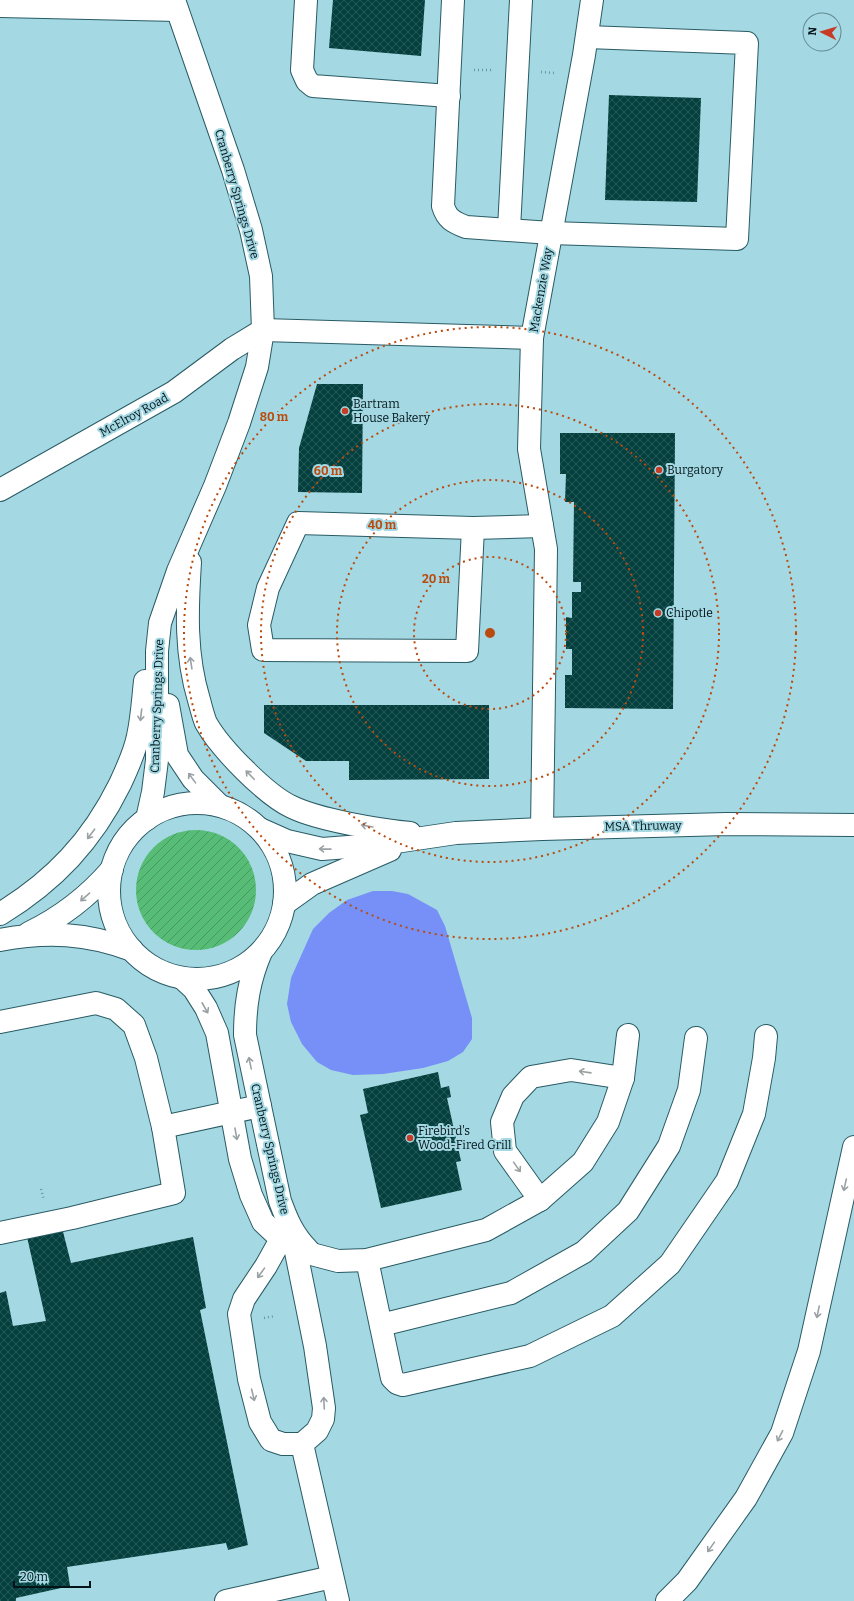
<svg xmlns="http://www.w3.org/2000/svg" width="854" height="1601" font-family="Bitter,serif">
<defs>
<pattern id="garden-furrows" width="10" height="10" patternUnits="userSpaceOnUse"><rect width="10" height="10" fill="#57bc76"/><path d="M-1 1l2-2M0 10L10 0M9 11l2-2" fill="none" stroke="#469860"/></pattern>
<pattern id="building-cross-hatch" width="8" height="8" patternUnits="userSpaceOnUse"><rect width="8" height="8" fill="#04403e"/><path d="M0 0l8 8M0 8l8-8" fill="none" stroke="#275857"/></pattern>
</defs>
<rect width="100%" height="100%" fill="#a4d8e3"/>
<circle fill="url(#garden-furrows)" cx="196" cy="890" r="60"/>
<polygon fill="#7690f7" points="373,891 392,891 408,894 437,910 445,926 472,1018 472,1039 463,1052 448,1061 423,1068 383,1074 353,1075 331,1070 317,1062 302,1044 291,1022 287,1004 291,978 313,929 329,913 347,900"/>
<g fill="url(#building-cross-hatch)">
<polygon points="333,0 425,0 421,56 329,48"/>
<polygon points="609,95 701,98 697,202 605,200"/>
<polygon points="317,384 363,384 362,493 298,492 299,448"/>
<polygon points="560,433 675,433 673,709 565,708 565,675 572,675 572,649 566,649 566,617 572,618 572,592 581,592 581,582 573,582 574,502 565,502 566,474 560,474"/>
<polygon points="264,705 489,705 489,779 349,780 349,761 306,761 264,733"/>
<polygon points="438,1072 441,1088 449,1086 451,1097 447,1098 461,1161 456,1162 462,1190 381,1208 360,1115 368,1113 363,1089"/>
<polygon points="60,1220 71,1263 193,1237 206,1308 200,1310 248,1545 228,1550 226,1543 67,1567 70,1586 16,1598 16,1601 0,1601 0,1293 6,1291 13,1326 46,1321 25,1228"/>
</g>
<g fill="none" stroke-linecap="round" stroke-linejoin="round">
<g stroke="#295b64" stroke-width="24">
<g id="minor">
<polyline points="306,0 302,70 307,81 313,86 449,96"/>
<path d="M453,0l-10,206c4,13 10,16 23,21l85,6 186,6 10,-196 -160,-6"/>
<polyline points="0,6 177,10"/>
<polyline points="509,229 521,0"/>
<polyline points="0,490 174,392 232,349 263,330 532,338"/>
<polyline points="473,528 467,651 263,650 259,625 268,588 298,523 473,528 542,526"/>
<path d="M190,562c-3,47 -5,92 9,138 2,7 4,16 7,23 14,25 60,72 86,84 27,13 87,23 118,26"/>
<polyline points="168,705 177,755 193,779 219,805"/>
<circle cx="197" cy="891" r="88"/>
<polyline points="147,819 153,792 157,760 157,651 160,623 178,571 215,486 239,423 257,367 263,330 261,276 251,230 233,170 174,0"/>
<polyline points="260,829 287,841 322,849 375,845 456,833 542,829 726,824 854,825"/>
<polyline points="542,829 546,549 529,449 532,338 584,55 592,0"/>
<polyline points="284,904 312,884 390,850"/>
<path d="M0,914c54,-33 92,-73 120,-130 7,-15 15,-32 18,-48 4,-18 5,-37 7,-55"/>
<path d="M29,933c33,-16 59,-36 83,-64"/>
<path d="M0,940c47,-9 87,-7 132,10"/>
<path d="M261,952c-12,28 -16,53 -16,83l35,166c7,19 13,34 28,49"/>
<polyline points="182,978 194,989 206,1008 217,1033 240,1159 251,1195 263,1222 280,1238 304,1252 338,1261 367,1260 486,1230 540,1200 583,1162 608,1122 623,1078 628,1035"/>
<polyline points="0,1022 96,1003 116,1009 134,1025 146,1058 163,1127 260,1106"/>
<polyline points="540,1200 505,1151 502,1122 513,1096 531,1077 571,1070 623,1078"/>
<polyline points="0,1233 72,1218 174,1193 163,1127"/>
<polyline points="281,1239 266,1266 244,1299 239,1314 249,1379 260,1422 271,1440 283,1444 302,1444 317,1431 323,1419 324,1408 315,1346 295,1247"/>
<polyline points="367,1260 392,1378 397,1383 403,1385 530,1356 612,1316 670,1264 727,1181 754,1114 764,1058 766,1036"/>
<polyline points="381,1325 511,1293 584,1252 628,1211 669,1146 689,1090 696,1038"/>
<polyline points="302,1444 338,1601"/>
<polyline points="226,1601 332,1577"/>
</g>
</g>
<g stroke="#295b64" stroke-width="24">
<polyline id="highway" points="667,1601 687,1581 746,1498 782,1433 809,1351 854,1147"/>
</g>
<g stroke="#6e969f" stroke-width="2.5" stroke-dasharray="1 3" stroke-linecap="butt">
<polyline points="474,70 493,70"/>
<polyline points="541,72 555,73"/>
<polyline points="41,1189 44,1200"/>
<polyline points="264,1318 275,1316"/>
</g>
<use href="#minor" stroke="#fff" stroke-width="22"/>
<use href="#highway" stroke="#fff" stroke-width="22"/>
</g>
<defs><path id="oneway-shaft" d="M-6 0H5M1.5-3L5.5 0L1.5 3" fill="none" stroke-width="1.6" stroke-linecap="round" stroke-linejoin="round"/></defs>
<g stroke="#9aa1a3">
<use href="#oneway-shaft" transform="translate(191 663) rotate(-99)"/>
<use href="#oneway-shaft" transform="translate(141 715) rotate(97)"/>
<use href="#oneway-shaft" transform="translate(250 775) rotate(-134)"/>
<use href="#oneway-shaft" transform="translate(192 778) rotate(-126)"/>
<use href="#oneway-shaft" transform="translate(367 826) rotate(-170)"/>
<use href="#oneway-shaft" transform="translate(91 834) rotate(127)"/>
<use href="#oneway-shaft" transform="translate(325 849) rotate(-179)"/>
<use href="#oneway-shaft" transform="translate(85 897) rotate(139)"/>
<use href="#oneway-shaft" transform="translate(205 1008) rotate(61)"/>
<use href="#oneway-shaft" transform="translate(250 1063) rotate(-102)"/>
<use href="#oneway-shaft" transform="translate(585 1072) rotate(-172)"/>
<use href="#oneway-shaft" transform="translate(236 1134) rotate(80)"/>
<use href="#oneway-shaft" transform="translate(517 1167) rotate(55)"/>
<use href="#oneway-shaft" transform="translate(845 1185) rotate(103)"/>
<use href="#oneway-shaft" transform="translate(261 1273) rotate(126)"/>
<use href="#oneway-shaft" transform="translate(818 1312) rotate(102)"/>
<use href="#oneway-shaft" transform="translate(253 1395) rotate(76)"/>
<use href="#oneway-shaft" transform="translate(324 1403) rotate(-93)"/>
<use href="#oneway-shaft" transform="translate(780 1436) rotate(117)"/>
<use href="#oneway-shaft" transform="translate(711 1547) rotate(125)"/>
</g>
<g fill="none" stroke="#ba4b0e" stroke-width="2" stroke-dasharray="2 4">
<circle cx="490" cy="633" r="76"/>
<circle cx="490" cy="633" r="153"/>
<circle cx="490" cy="633" r="229"/>
<circle cx="490" cy="633" r="306"/>
</g>
<g fill="#c73b26" stroke="#a4d8e3" stroke-width="1.5">
<circle cx="345" cy="411" r="4"/>
<circle cx="659" cy="470" r="4"/>
<circle cx="658" cy="613" r="4"/>
<circle cx="410" cy="1138" r="4"/>
</g>
<g text-anchor="middle" stroke-width="4" stroke-linejoin="round" paint-order="stroke">
<g font-size="12" fill="#021418" stroke="#a4d8e3">
<text transform="translate(237 194) rotate(74)" y="4">Cranberry Springs Drive</text>
<text transform="translate(541 290) rotate(-80)" y="4">Mackenzie Way</text>
<text transform="translate(134 415) rotate(-29)" y="4">McElroy Road</text>
<text transform="translate(157 706) rotate(-88)" y="4">Cranberry Springs Drive</text>
<text transform="translate(643 826) rotate(-1)" y="4">MSA Thruway</text>
<text transform="translate(270 1149) rotate(77)" y="4">Cranberry Springs Drive</text>
</g>
<g font-size="12" fill="#021418" stroke="#a4d8e3" text-anchor="start">
<text x="353" y="408">Bartram<tspan x="353" dy="14">House Bakery</tspan></text>
<text x="667" y="474">Burgatory</text>
<text x="666" y="617">Chipotle</text>
<text x="418" y="1135">Firebird's<tspan x="418" dy="14">Wood-Fired Grill</tspan></text>
</g>
</g>
<circle cx="490" cy="633" r="6" fill="#ba4b0e" stroke="#a4d8e3" stroke-width="2"/>
<g font-size="12" text-anchor="middle" font-weight="bold" fill="#ba4b0e" stroke="#a4d8e3" stroke-width="4" stroke-linejoin="round" paint-order="stroke">
<text x="274" y="421">80 m</text>
<text x="328" y="475">60 m</text>
<text x="382" y="529">40 m</text>
<text x="436" y="583">20 m</text>
</g>
<g transform="translate(822 32) rotate(275)"><circle r="19" fill="#a4d8e3" stroke="#638a92"/>
<path d="M0-3L7 15L0 10L-7 15Z" fill="#c73b26"/>
<text y="-6" font-size="11" font-weight="bold" text-anchor="middle" fill="#021418">N</text>
</g>
<path d="M14 1581v6h76v-6" fill="none" stroke="#021418" stroke-width="2"/>
<text x="20" y="1581" font-size="12" fill="#021418" stroke="#a4d8e3" stroke-width="3" paint-order="stroke">20 m</text>
</svg>
